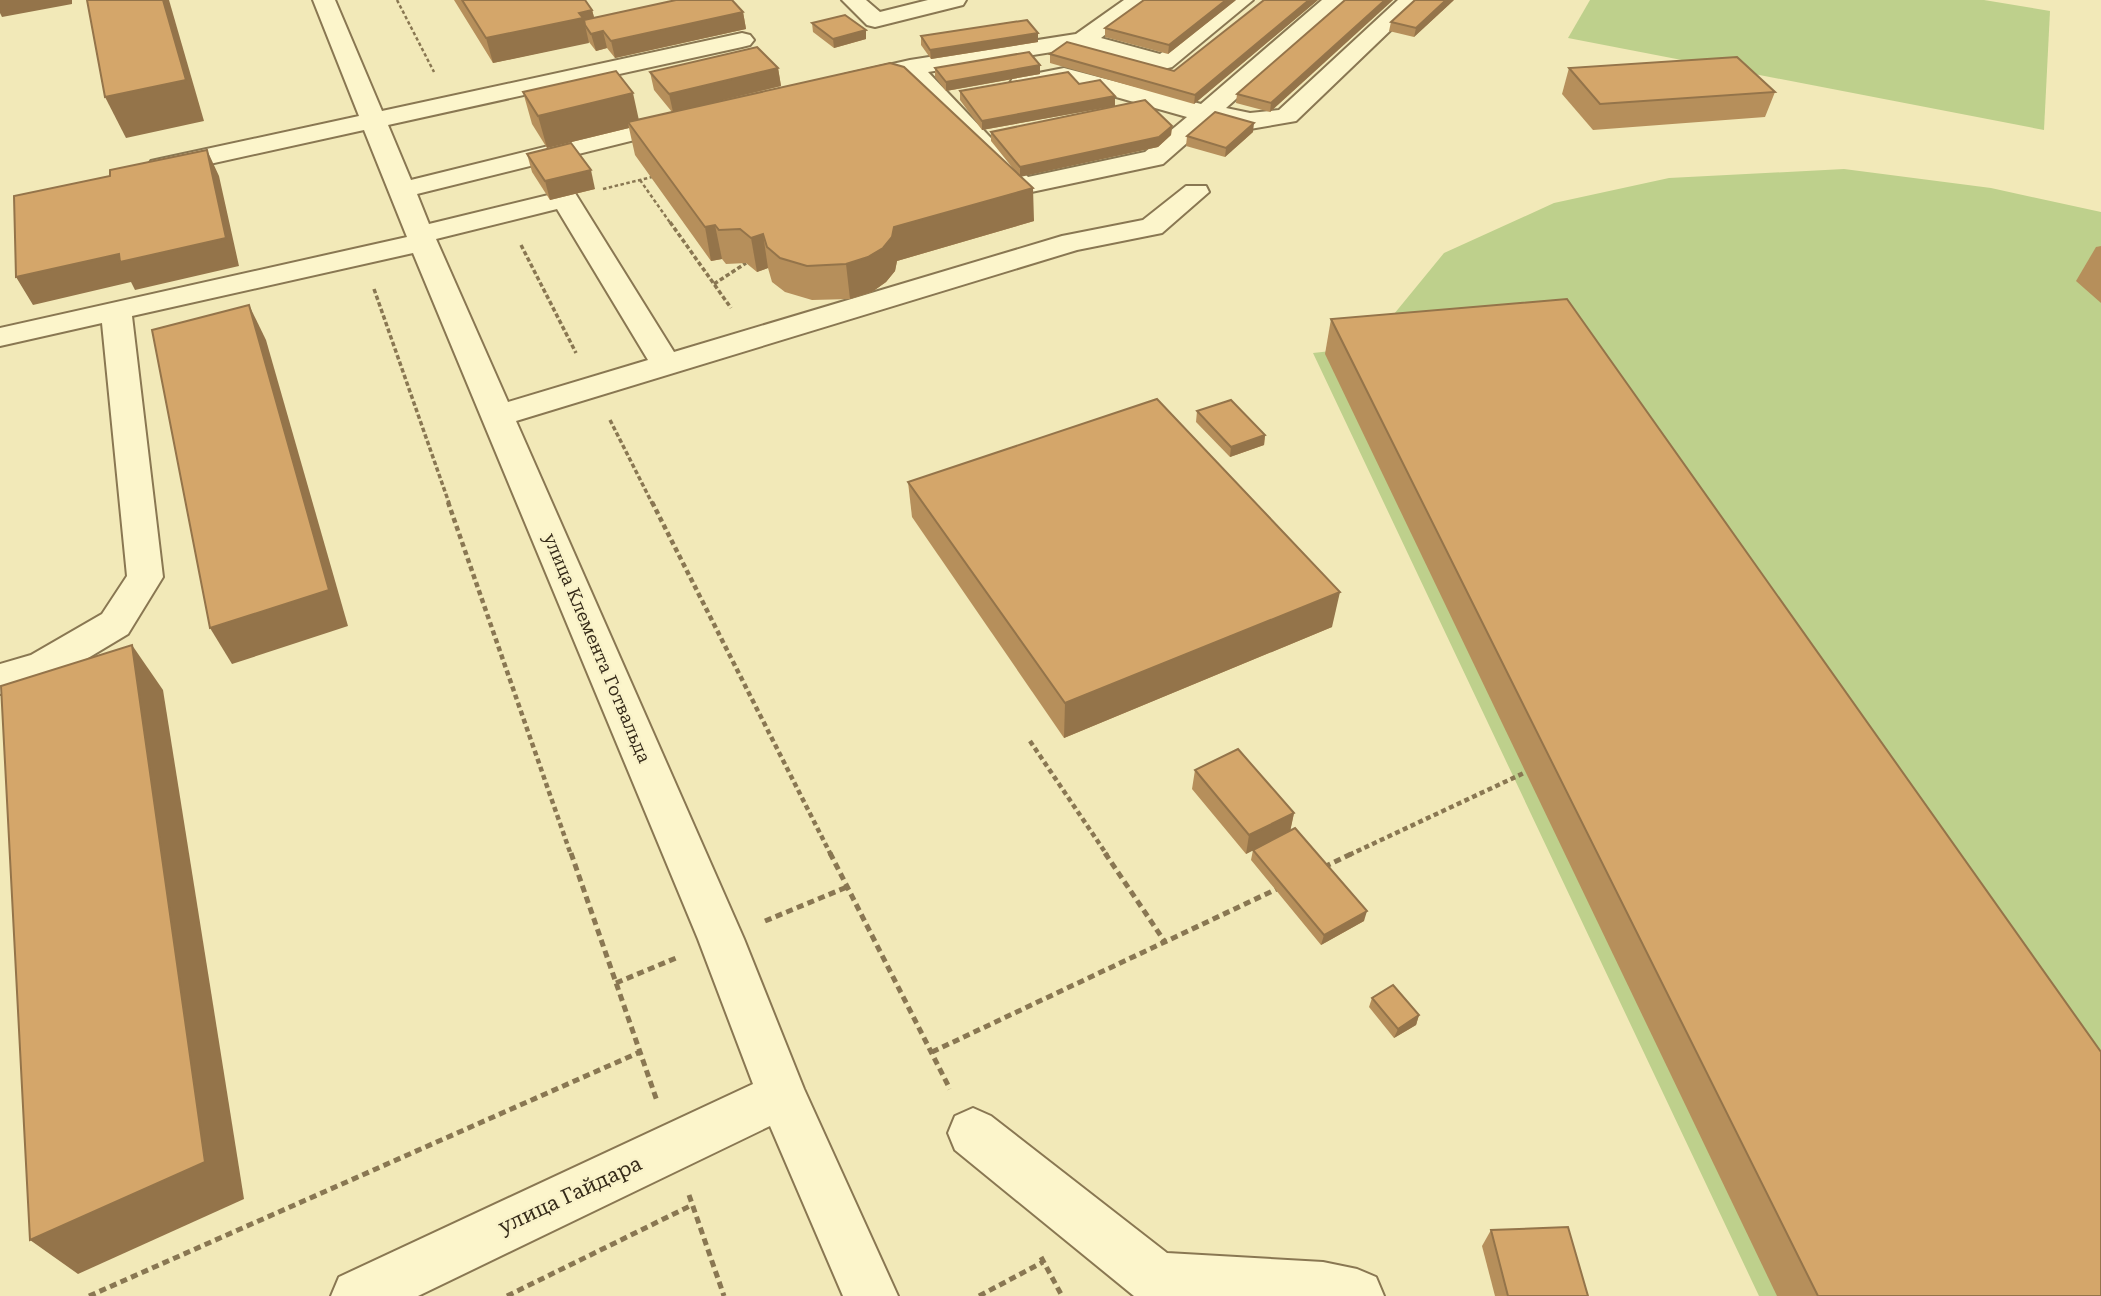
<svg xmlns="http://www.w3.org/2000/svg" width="2101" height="1296" font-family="'Roboto Serif',serif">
<rect width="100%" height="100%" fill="#f2e9b8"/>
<g fill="#bed08c">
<polygon points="1590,0 1984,0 2050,11 2044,130 1568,38"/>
<polygon points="1844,169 1991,188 2101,212 2101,1296 1759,1296 1313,353 1367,347 1444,253 1554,203 1669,178"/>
</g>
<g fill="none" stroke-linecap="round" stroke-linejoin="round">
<g stroke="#897752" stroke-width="4">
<g id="minor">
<path d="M313,0h22l47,111 360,-78 8,2 4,5 -4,5 -8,2 -354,78 23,55 271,-67 9,3 4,5 -4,5 -274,68 12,30 136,-33 10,2 99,159 388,-116 81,-16 43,-34h20l3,6 -47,41 -85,17 -561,171 228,518 60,150 94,207h-55l-73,-170 -352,170h-87l8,-19 414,-193 -55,-145 -285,-686 -281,63 31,261 -35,57 -70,42 -58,18v-30l31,-9 71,-41 25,-38 -25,-253 -102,23v-18l407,-91 -43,-107 -204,45 -9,-2 -4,-6 4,-6 9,-2 199,-43zM557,209l91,151 -140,42 -72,-163z"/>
<polygon points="842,0 866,0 880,12 928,0 966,0 963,5 875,27 867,25"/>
<polygon points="1124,0 1149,0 1101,38 1160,54 1228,0 1253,0 1172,67 1164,69 1083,47 928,72 1028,177 1145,152 1187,117 1063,82 1022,90 1013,88 1010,83 1013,78 1064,68 1201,104 1322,0 1346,0 1226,108 1250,113 1279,110 1398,0 1422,0 1296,121 1250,129 1212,121 1163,164 1022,194 1013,192 905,75 853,87 844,85 841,80 844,75 910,60 1076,34"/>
<polygon points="973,1108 991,1116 1167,1253 1323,1262 1357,1269 1376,1277 1384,1296 1134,1296 955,1150 948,1133 955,1116"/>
</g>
</g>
<g stroke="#897752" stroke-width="2.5" stroke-dasharray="3.5 2.5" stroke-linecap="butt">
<polyline points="397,0 434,72"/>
<polyline points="640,180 671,224"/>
<polyline points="603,189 652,177"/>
</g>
<g stroke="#897752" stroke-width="3.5" stroke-dasharray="4.5 2.5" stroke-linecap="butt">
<polyline points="670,222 731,308"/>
<polyline points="521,245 576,353"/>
<polyline points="714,284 746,263"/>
<polyline points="374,289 449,503"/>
<polyline points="610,420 652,503"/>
</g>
<g stroke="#897752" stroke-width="4.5" stroke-dasharray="5 3.5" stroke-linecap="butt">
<polyline points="448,502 571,855"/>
<polyline points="652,502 831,855"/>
<polyline points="1030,741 1107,855"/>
<polyline points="1349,855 1526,772"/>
</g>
<g stroke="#897752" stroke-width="5" stroke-dasharray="7 4.5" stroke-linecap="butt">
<polyline points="571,853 657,1101"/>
<polyline points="830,853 950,1089"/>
<polyline points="1105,853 1165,942"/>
<polyline points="1324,867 1353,853"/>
<polyline points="765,921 847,887"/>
<polyline points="616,983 676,958"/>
<polyline points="932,1052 1281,887"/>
<polyline points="689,1195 724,1296"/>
<polyline points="1041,1257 1062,1296"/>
<polyline points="89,1296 640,1052"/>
<polyline points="507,1296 692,1205"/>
<polyline points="979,1296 1043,1262"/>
</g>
<use href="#minor" fill="#fcf5cb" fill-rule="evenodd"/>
</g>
<g fill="#b68f5b">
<polygon points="454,0 585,0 592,10 594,17 743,12 746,29 615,58 607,48 596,51 589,42 493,63"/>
<polygon points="1236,0 1168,54 1105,37 1105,28"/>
<polygon points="1264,0 1318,0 1194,104 1050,63 1050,54 1174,71"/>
<polygon points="1345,0 1393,0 1270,112 1236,103 1237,94"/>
<polygon points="1454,0 1414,37 1389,31 1391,22"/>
<polygon points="812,23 866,30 866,39 834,48 813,32"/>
<polygon points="921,36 1038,42 931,59 921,45"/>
<polygon points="778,68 781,86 699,106 1015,171 991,141 991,132 1172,126 1171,135 1158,147 1021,176 1034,221 897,261 895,271 886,282 872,292 850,299 812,300 785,292 772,282 768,268 757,272 746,263 726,264 722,259 711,261 635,155 629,128 547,148 532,124 523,92 639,119 672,112 654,90 650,72"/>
<polygon points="935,68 1040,74 946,91 935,77"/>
<polygon points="1569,68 1775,92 1765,117 1593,130 1562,94"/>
<polygon points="1079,84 1115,96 1115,106 982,130 960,100 960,91"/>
<polygon points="1253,132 1225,157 1186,146 1187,136"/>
<polygon points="527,154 595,189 550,200 532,172"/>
<polygon points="2101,246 2101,303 2076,281 2096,247"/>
<polygon points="1331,319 2101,1296 1777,1296 1325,354"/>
<polygon points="1197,411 1265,435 1264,445 1230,457 1196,422"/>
<polygon points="908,482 1332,627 1064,738 912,517"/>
<polygon points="1195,770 1294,813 1290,831 1364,921 1321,945 1251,860 1253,850 1246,854 1192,789"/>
<polygon points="1372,998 1419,1015 1416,1025 1394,1038 1369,1007"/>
<polygon points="1491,1230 1588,1296 1495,1296 1482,1246"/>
</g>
<g fill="#94744a">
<polygon points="0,0 72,0 72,4 2,17 0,13"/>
<polygon points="163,0 169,0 204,121 126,138 105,97"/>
<polygon points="1226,0 1236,0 1168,54 1169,45"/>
<polygon points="1309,0 1318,0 1194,104 1195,95"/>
<polygon points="1385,0 1393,0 1270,112 1271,103"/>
<polygon points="1446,0 1454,0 1414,37 1416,28"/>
<polygon points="592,10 598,32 603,31 607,48 596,51 591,34 585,25 589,43 493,63 486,38"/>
<polygon points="743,12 746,29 615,58 611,41"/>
<polygon points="866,30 866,39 834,48 833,39"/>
<polygon points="1038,33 1038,42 931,59 930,50"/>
<polygon points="1040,65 1040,74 946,91 946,82"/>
<polygon points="778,68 781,86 673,112 669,94"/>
<polygon points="633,93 640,125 628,122 629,128 547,148 538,116"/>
<polygon points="1115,96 1115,106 982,130 982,121"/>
<polygon points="1254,123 1253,132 1225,157 1226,148"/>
<polygon points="1172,126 1171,135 1158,147 1020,177 1020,167"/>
<polygon points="207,150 219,176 239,266 135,290 131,282 33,305 16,277 119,254"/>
<polygon points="591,170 595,189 550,200 545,181"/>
<polygon points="1033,188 1034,221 897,261 895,271 886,282 872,292 850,299 846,264 894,227"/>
<polygon points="715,225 722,259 711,261 705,227"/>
<polygon points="763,234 768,268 757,272 751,238"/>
<polygon points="249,305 266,340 348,626 232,664 210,628"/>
<polygon points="1265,435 1264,445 1230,457 1231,447"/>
<polygon points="1340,592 1332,627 1064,738 1065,703"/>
<polygon points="132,645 163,690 244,1199 78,1274 30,1240"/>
<polygon points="1294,813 1290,832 1246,854 1249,835"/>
<polygon points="1367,911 1364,921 1321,945 1324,935"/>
<polygon points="1419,1015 1416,1025 1394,1038 1398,1029"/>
</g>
<g fill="#d4a66a" stroke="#94744a" stroke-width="2">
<polygon points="87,0 163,0 186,80 105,97"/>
<polygon points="462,0 585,0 592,10 579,13 583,18 486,38"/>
<polygon points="676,0 732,0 743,12 611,41 603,31 591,34 585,25 584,20"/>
<polygon points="1144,0 1226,0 1169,45 1105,28"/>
<polygon points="1264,0 1309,0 1195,95 1050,54 1067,42 1174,71"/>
<polygon points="1345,0 1385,0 1271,103 1237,94"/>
<polygon points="1415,0 1446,0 1416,28 1391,22"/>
<polygon points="845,15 866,30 833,39 812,23"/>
<polygon points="1027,20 1038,33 930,50 921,36"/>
<polygon points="757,47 778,68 669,94 650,72"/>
<polygon points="1029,52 1040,65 946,82 935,68"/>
<polygon points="1737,57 1775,92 1600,104 1569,68"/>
<polygon points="890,63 904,67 1033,188 894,227 892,237 883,248 868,257 846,264 807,266 780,258 767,247 763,234 751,238 740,229 719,230 715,225 705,227 628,122"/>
<polygon points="616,71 633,93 538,116 523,92"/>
<polygon points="1068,72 1079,84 1100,80 1115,96 982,121 960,91"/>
<polygon points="1145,100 1172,126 1159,137 1020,167 991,132"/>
<polygon points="1215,112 1254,123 1226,148 1187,136"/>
<polygon points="571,143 591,170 545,181 527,154"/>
<polygon points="207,150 226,238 120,262 119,254 16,277 14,196 110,176 110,170"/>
<polygon points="1567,299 2101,1052 2101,1296 1818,1296 1331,319"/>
<polygon points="249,305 329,590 210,628 152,330"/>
<polygon points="1157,399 1340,592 1065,703 908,482"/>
<polygon points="1231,400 1265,435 1231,447 1197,411"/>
<polygon points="132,645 205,1162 30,1240 1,686"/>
<polygon points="1238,749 1294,813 1249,835 1195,770"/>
<polygon points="1295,828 1367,911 1324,935 1253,850"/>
<polygon points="1393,985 1419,1015 1398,1029 1372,998"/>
<polygon points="1568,1227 1588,1296 1508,1296 1491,1230"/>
</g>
<g text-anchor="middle" stroke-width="5" stroke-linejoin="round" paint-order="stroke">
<g font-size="18" fill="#362b19" stroke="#f9f2c8">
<text transform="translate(597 648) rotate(67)" y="6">улица Клемента Готвальда</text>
</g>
<g font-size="21" fill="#362b19" stroke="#f9f2c8">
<text transform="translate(570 1195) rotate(-25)" y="7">улица Гайдара</text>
</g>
</g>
</svg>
